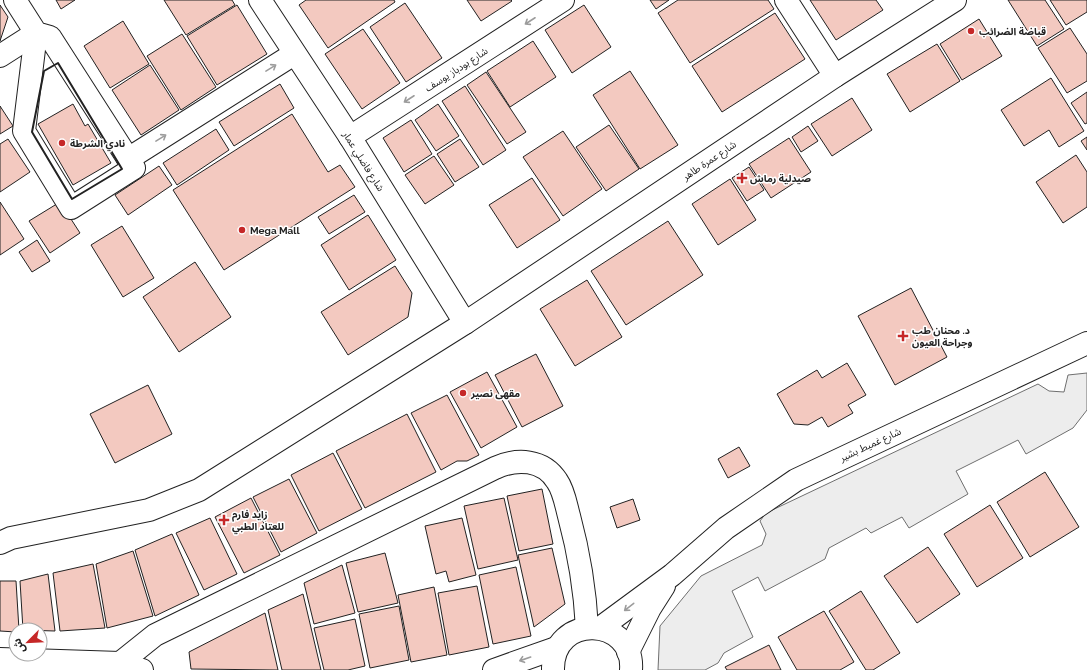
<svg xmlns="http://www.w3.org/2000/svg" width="1087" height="670" font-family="Raleway,'Noto Sans Arabic',sans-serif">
<rect width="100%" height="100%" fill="#fff"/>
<polygon fill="#ededed" stroke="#6f6f6f" points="1087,373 1087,410 1073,428 1026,454 1018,440 956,471 968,494 909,528 902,517 871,533 866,528 829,548 825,559 765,591 758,577 732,591 753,637 724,653 718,663 705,670 658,670 660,626 701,576 762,545 766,534 760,521 766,513 1038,384 1049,391 1064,392 1068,375"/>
<g fill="#f3c9c0" stroke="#222">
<polygon points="56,0 75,0 61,9"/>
<polygon points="164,0 232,0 235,5 186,35"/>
<polygon points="306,0 394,0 395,2 328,48 299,5"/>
<polygon points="467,0 511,0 512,1 481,21"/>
<polygon points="650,0 669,0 656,9"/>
<polygon points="678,0 768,0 774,9 690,63 658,13"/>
<polygon points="810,0 876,0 883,10 836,40"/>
<polygon points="1008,0 1045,0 1064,29 1037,46"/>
<polygon points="1050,0 1087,0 1087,12 1066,25"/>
<polygon points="405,3 442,58 406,82 370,27"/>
<polygon points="0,5 8,17 0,41"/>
<polygon points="237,5 267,54 217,85 187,36"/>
<polygon points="584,5 611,47 572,73 545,30"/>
<polygon points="775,13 805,59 722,112 692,66"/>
<polygon points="979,19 1002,56 962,80 940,44"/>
<polygon points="123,21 149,64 110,88 84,46"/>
<polygon points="1070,28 1087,54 1087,81 1067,93 1038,48"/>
<polygon points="363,29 400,83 362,109 325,54"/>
<polygon points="182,34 216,87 181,110 147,56"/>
<polygon points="533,41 556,77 510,107 487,71"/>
<polygon points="937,44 960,81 910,112 887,74"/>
<polygon points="150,65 179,110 141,135 112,90"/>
<polygon points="630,71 678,145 640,169 593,95"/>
<polygon points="486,72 526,132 507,144 467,85"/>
<polygon points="1051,78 1084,131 1059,147 1049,130 1024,146 1001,110"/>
<polygon points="280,84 294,108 234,146 219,122"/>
<polygon points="465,86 506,150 483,165 442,101"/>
<polygon points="1087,92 1087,123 1085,124 1071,103"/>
<polygon points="852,98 872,130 832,156 811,124"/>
<polygon points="73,104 85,126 88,124 111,163 73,185 38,124"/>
<polygon points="438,104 459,136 436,151 415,120"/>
<polygon points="0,106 13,126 0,134"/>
<polygon points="292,114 328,172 340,165 355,187 224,270 173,190"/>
<polygon points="411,120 432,154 404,172 383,138"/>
<polygon points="609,125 639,169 606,191 576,147"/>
<polygon points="808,126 818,141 801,152 792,137"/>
<polygon points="216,129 229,150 177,185 163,163"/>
<polygon points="563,131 602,189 563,216 523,157"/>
<polygon points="1087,137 1087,150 1081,141"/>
<polygon points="789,138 811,172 771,198 749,164"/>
<polygon points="8,139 30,172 0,192 0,144"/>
<polygon points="460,139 479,167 455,182 437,154"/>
<polygon points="1076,155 1087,172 1087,207 1063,223 1036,182"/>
<polygon points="434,156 454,185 425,204 405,175"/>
<polygon points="159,166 172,185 128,215 115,195"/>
<polygon points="749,167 764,190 747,201 732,178"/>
<polygon points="532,178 560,220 517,248 489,205"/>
<polygon points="730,179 756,220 718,245 692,204"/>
<polygon points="354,195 365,212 329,234 318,217"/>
<polygon points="0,202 24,239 0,255"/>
<polygon points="60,202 80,233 50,253 29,221"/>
<polygon points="368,215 396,260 349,290 321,245"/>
<polygon points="668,221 703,275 626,325 591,271"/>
<polygon points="122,226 154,278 123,297 91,245"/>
<polygon points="37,240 50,261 32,272 19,252"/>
<polygon points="195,262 231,317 179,352 143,297"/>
<polygon points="395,266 412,293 408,317 348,355 321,312"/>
<polygon points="587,280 622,337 575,366 540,309"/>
<polygon points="911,288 947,357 895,385 858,316"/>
<polygon points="536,354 563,406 522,427 495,375"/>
<polygon points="847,363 866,395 848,405 853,413 828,427 822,417 808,425 794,424 777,394 817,370 822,378"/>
<polygon points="487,372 517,427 481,448 450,392"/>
<polygon points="148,385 172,434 115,463 90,414"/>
<polygon points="447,395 479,455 467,461 457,461 441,470 411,413"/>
<polygon points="407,414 436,472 365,508 336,451"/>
<polygon points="739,447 750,466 728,478 718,459"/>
<polygon points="333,453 362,509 319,531 291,475"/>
<polygon points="1045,472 1079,527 1030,557 997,502"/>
<polygon points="289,479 317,533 281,552 253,497"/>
<polygon points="542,489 553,544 519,551 507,496"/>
<polygon points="251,498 280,555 244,573 215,517"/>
<polygon points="504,498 518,560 478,569 464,506"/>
<polygon points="633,499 640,520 617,528 610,507"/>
<polygon points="990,505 1023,558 977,587 944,534"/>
<polygon points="210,518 237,574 204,590 176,533"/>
<polygon points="462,518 476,575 449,582 446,571 436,574 425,526"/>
<polygon points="172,534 199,595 155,616 135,550"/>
<polygon points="928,547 960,594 917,623 884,576"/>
<polygon points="552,548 565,604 534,627 518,555"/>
<polygon points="133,551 153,616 107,628 96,564"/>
<polygon points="385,553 398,603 358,612 346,563"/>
<polygon points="93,564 105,628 60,631 53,573"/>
<polygon points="342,565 355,613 314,624 304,583"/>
<polygon points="516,567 531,636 493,644 479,575"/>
<polygon points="48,574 55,631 23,630 20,581"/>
<polygon points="0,581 16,581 19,630 16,632 0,631"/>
<polygon points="477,586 489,647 449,655 438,593"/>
<polygon points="434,587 447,655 411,662 398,595"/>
<polygon points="861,591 900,653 873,670 866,670 829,611"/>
<polygon points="303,594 321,670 282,670 268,610"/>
<polygon points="399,606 409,660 370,668 359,614"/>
<polygon points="824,611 854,662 840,670 797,670 778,637"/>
<polygon points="265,613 278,670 191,669 189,652"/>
<polygon points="355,619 365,666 348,670 324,670 314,628"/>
<polygon points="769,645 781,670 727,670 725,667"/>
</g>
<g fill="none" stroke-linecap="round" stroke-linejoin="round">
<g stroke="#222" stroke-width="24">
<g id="street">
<polyline points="15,0 36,33 50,37 134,168 71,208 24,131 36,33"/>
<polyline points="0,56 36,33"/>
<polyline points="350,137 563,0"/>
<polyline points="128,159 294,54"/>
<polyline points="600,628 672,575 726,528 796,480 1087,343"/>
<polyline points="628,652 650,608 664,586"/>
<polyline points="0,659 120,663 142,670"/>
<path d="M120,663l35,-28 340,-167c22,-10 48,-9 62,13 7,10 9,24 12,35 10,37 16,73 18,112"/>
<polyline points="494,670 556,648"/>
<path d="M553,670c-1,-58 82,-53 78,0"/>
</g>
</g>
<g stroke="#222" stroke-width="24">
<g id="secondary">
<polyline points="260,0 350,137 465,323"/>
<polyline points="786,0 835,76"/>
<polyline points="0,543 11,538 149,510 199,490 465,323 835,76 955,0"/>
</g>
</g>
<use href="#street" stroke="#fff" stroke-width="22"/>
<use href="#secondary" stroke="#fff" stroke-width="22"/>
<polygon stroke="#222" stroke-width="2" points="58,63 122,169 72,199 32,132 44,71"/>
</g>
<defs><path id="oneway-shaft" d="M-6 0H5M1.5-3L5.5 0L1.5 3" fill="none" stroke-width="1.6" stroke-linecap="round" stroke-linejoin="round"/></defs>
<g stroke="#9c9c9c">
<use href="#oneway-shaft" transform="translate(530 21) rotate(147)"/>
<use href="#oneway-shaft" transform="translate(271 68) rotate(-32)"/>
<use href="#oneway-shaft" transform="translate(409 99) rotate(147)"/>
<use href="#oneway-shaft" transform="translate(161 138) rotate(-32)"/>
<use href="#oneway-shaft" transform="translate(629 607) rotate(142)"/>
<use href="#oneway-shaft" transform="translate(525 659) rotate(161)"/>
</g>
<g fill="#c62828" stroke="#fff" stroke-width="1.5">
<circle cx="971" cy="31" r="4"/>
<circle cx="62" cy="143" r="4"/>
<path d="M740 172h4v4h4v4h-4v4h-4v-4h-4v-4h4z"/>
<circle cx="242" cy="230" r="4"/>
<path d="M901 330h4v4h4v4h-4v4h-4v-4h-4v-4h4z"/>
<circle cx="463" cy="393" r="4"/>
<path d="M222 514h4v4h4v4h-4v4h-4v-4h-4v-4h4z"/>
</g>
<g text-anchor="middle" stroke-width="3" stroke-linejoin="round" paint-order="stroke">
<g font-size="10" font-weight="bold" fill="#222" stroke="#fff" text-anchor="start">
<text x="979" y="35">قباضة الضرائب</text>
<text x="70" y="147">نادي الشرطة</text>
<text x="750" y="182">صيدلية رماش</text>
<text x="250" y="234">Mega Mall</text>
<text x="912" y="334">د. محنان طب<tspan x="912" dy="12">وجراحة العيون</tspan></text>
<text x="471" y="397">مقهى نصير</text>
<text x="232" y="518">زايد فارم<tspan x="232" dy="12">للعتاد الطبي</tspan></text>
</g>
<g font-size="10" fill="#222" stroke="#fff">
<text transform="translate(456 69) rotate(-33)" y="4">شارع بودباز يوسف</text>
<text transform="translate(709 160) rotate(-34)" y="4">شارع عمرة طاهر</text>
<text transform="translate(364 161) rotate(58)" y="4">شارع فاضلي عمار</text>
<text transform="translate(870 444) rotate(-25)" y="4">شارع غميط بشير</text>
</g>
</g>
<g transform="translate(28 642) rotate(246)"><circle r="19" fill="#ffffff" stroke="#a7a7a7"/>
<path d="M0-3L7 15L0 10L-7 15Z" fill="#c62828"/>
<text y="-6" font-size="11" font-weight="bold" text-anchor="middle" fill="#222222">ش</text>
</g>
</svg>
